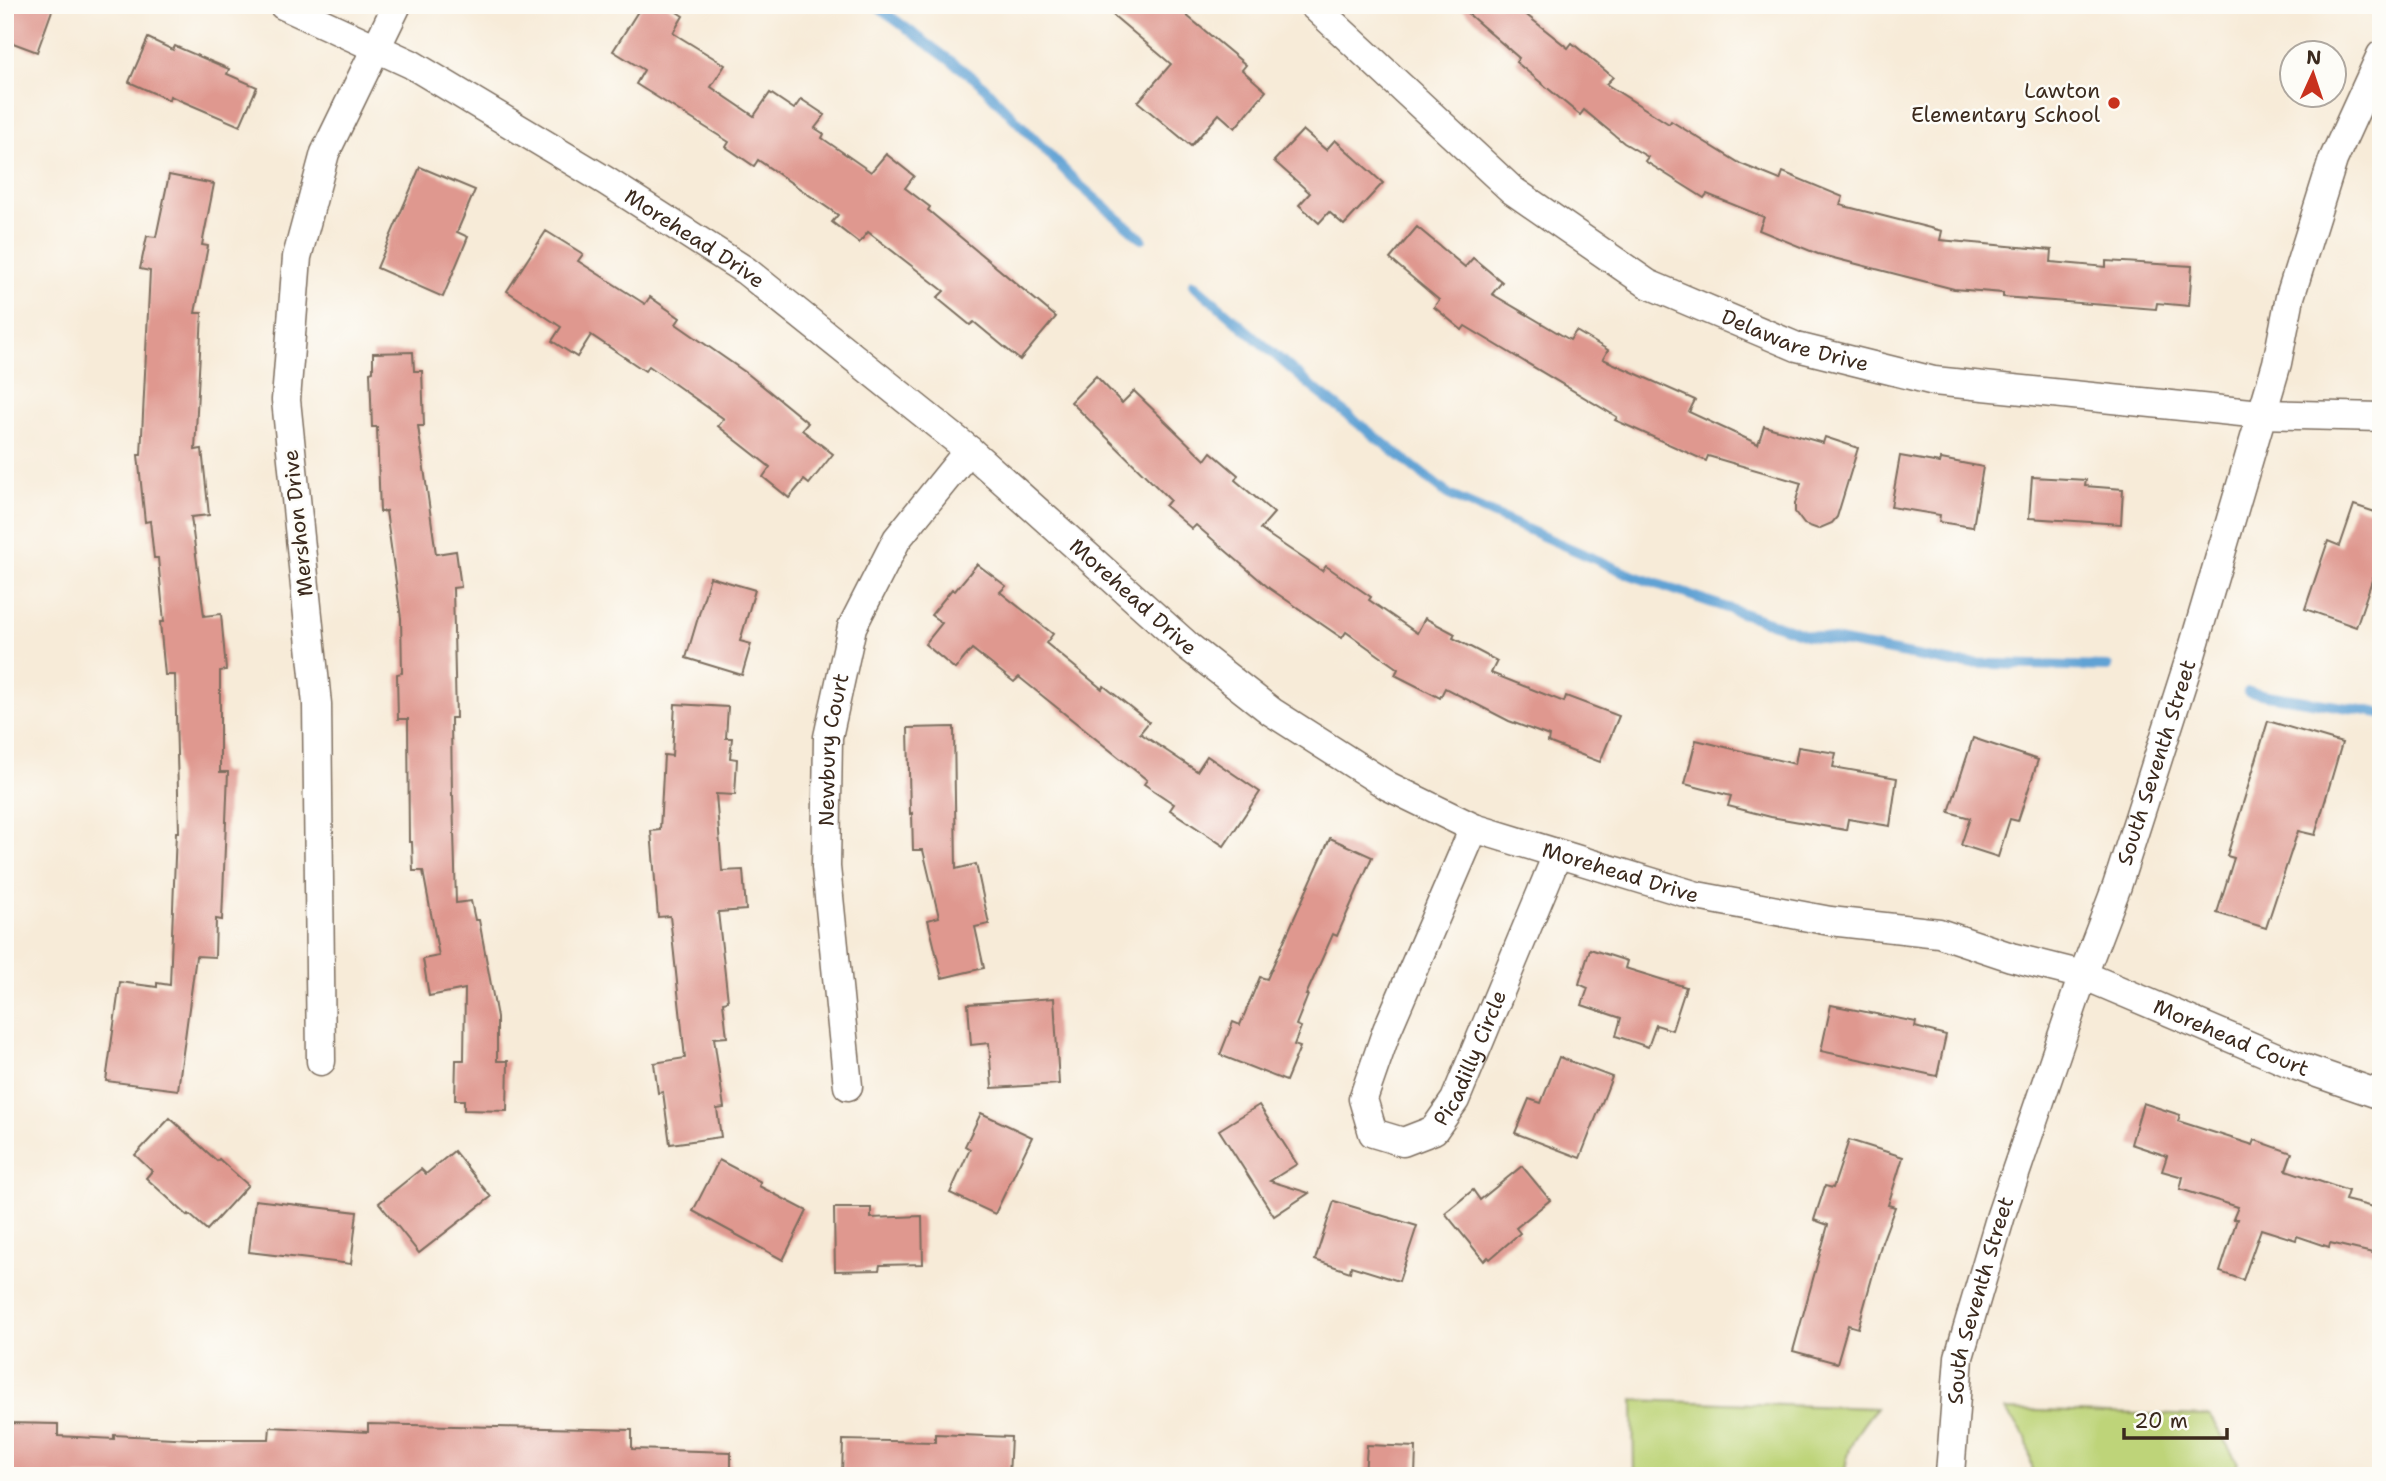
<svg xmlns="http://www.w3.org/2000/svg" width="2386" height="1481" font-family="'Shantell Sans',sans-serif">
<rect width="100%" height="100%" fill="#fdfcf7"/>
<filter id="ink" filterUnits="userSpaceOnUse"><feTurbulence type="fractalNoise" baseFrequency=".0143" numOctaves="2"/><feDisplacementMap in="SourceGraphic" scale="14" xChannelSelector="R" yChannelSelector="G"/><feConvolveMatrix kernelMatrix="1 2 1 2 8 2 1 2 1" color-interpolation-filters="sRGB"/></filter>
<filter id="wash" filterUnits="userSpaceOnUse"><feTurbulence type="fractalNoise" baseFrequency=".00686" numOctaves="4" result="noise"/><feDisplacementMap in="SourceGraphic" scale="28" xChannelSelector="R" yChannelSelector="G"/><feGaussianBlur stdDeviation="1.57" result="paint"/><feColorMatrix in="noise" values="0 0 0 0 0 0 0 0 0 0 0 0 0 0 0 0 0 1.4 0 .05"/><feComposite in="paint" operator="in"/></filter>
<g filter="url(#wash)">
<rect width="100%" height="100%" fill="#f7ebd8"/>
<g fill="#bed479" stroke="#7c7f4c" stroke-width="2">
<path d="M1633,1400l243,8c-17,20 -31,40 -31,68h-211z"/>
<polygon points="2005,1410 2210,1416 2238,1463 2231,1476 2034,1476 2026,1438"/>
</g>
<g fill="none" stroke-linecap="round" stroke-linejoin="round">
<g stroke="#61a2d4" stroke-width="10">
<polyline points="875,5 978,81 1076,182 1142,239"/>
<polyline points="1193,284 1311,386 1449,495 1631,575 1806,635 1953,663 2108,667"/>
<polyline points="2248,692 2381,713"/>
</g>
</g>
<g id="blocks">
<g fill="#df988f">
<polygon points="5,5 54,5 37,52 5,40"/>
<polygon points="642,5 666,5 683,16 673,33 725,65 711,87 754,116 770,93 794,109 801,99 825,115 815,128 824,134 822,138 871,172 886,154 914,176 905,188 930,207 928,210 1056,317 1020,360 974,322 970,325 937,298 944,291 868,232 859,243 832,222 838,215 758,160 754,166 726,147 729,142 636,84 644,70 613,51"/>
<polygon points="1101,5 1174,5 1246,65 1242,70 1266,91 1235,128 1219,114 1191,146 1138,102 1171,64"/>
<polygon points="1458,5 1514,5 1568,48 1572,43 1613,77 1606,84 1669,124 1671,121 1741,164 1780,180 1783,172 1843,197 1840,205 1942,231 1940,240 2052,250 2051,262 2106,267 2106,261 2192,266 2189,306 2157,303 2156,309 2003,297 2003,293 1954,289 1818,254 1759,230 1764,217 1707,194 1704,198 1645,161 1648,157 1624,143 1584,110 1580,115 1516,62 1519,58"/>
<polygon points="148,38 173,50 175,46 229,69 227,74 257,87 240,126 170,96 169,100 129,82"/>
<polygon points="1303,130 1326,150 1335,140 1383,183 1344,225 1329,212 1319,223 1299,205 1310,193 1274,161"/>
<polygon points="420,167 475,190 457,232 468,237 443,297 377,268"/>
<polygon points="169,175 214,184 202,245 208,246 195,313 202,313 195,450 202,449 209,515 191,517 204,616 221,614 226,670 220,671 220,772 228,772 222,920 216,919 215,957 196,956 178,1090 106,1081 120,982 157,987 157,983 170,985 176,832 179,832 175,675 165,675 160,622 164,622 158,558 154,558 150,521 145,522 138,455 141,455 150,271 140,269 147,236 156,237"/>
<polygon points="1417,227 1465,267 1473,258 1502,282 1492,294 1570,340 1576,331 1608,350 1603,359 1695,400 1689,412 1758,444 1764,426 1823,443 1825,437 1858,448 1837,517 1832,523 1818,529 1804,524 1795,512 1795,504 1801,483 1708,456 1706,461 1615,420 1617,417 1465,326 1462,330 1434,307 1439,300 1390,259"/>
<polygon points="546,231 583,254 578,261 645,304 650,297 680,318 676,324 748,374 808,423 802,430 833,454 809,484 804,480 789,498 763,477 770,467 718,426 724,419 649,366 645,371 591,335 577,357 552,341 561,327 507,291"/>
<polygon points="413,352 414,371 422,371 424,426 418,426 436,554 456,551 461,587 453,588 456,718 451,718 452,796 453,796 456,903 471,901 475,920 479,920 497,1017 497,1061 508,1061 507,1111 464,1110 464,1100 455,1100 456,1060 464,1060 465,989 429,996 423,959 439,956 423,871 413,871 412,842 409,842 408,719 398,719 397,674 402,673 401,618 386,511 380,512 377,427 372,427 370,372 373,371 373,353"/>
<polygon points="1096,376 1122,403 1134,391 1205,460 1211,452 1238,475 1235,480 1274,513 1260,529 1322,571 1326,566 1371,597 1369,600 1417,633 1425,618 1455,634 1453,638 1497,661 1491,673 1564,702 1566,696 1619,716 1600,762 1548,742 1549,736 1509,721 1445,688 1440,698 1395,675 1398,669 1346,632 1342,638 1269,588 1196,525 1192,529 1165,506 1170,500 1071,402"/>
<polygon points="1900,456 1940,463 1941,459 1983,467 1973,527 1939,522 1940,515 1891,507"/>
<polygon points="2032,477 2086,480 2085,486 2123,489 2121,524 2029,518"/>
<polygon points="2354,505 2381,514 2381,554 2356,627 2305,609 2328,541 2340,546"/>
<polygon points="977,564 1006,586 1000,592 1053,634 1046,643 1102,689 1104,686 1149,722 1140,733 1197,771 1207,756 1260,792 1224,846 1170,810 1174,804 1144,784 1147,780 1019,677 1014,682 972,649 955,669 925,644 942,623 931,615 952,589 955,591"/>
<polygon points="710,577 755,590 740,641 751,644 742,675 686,658"/>
<polygon points="675,704 728,707 726,738 732,738 730,758 737,759 735,795 716,794 722,871 743,870 746,910 718,912 728,1001 723,1002 727,1037 714,1038 724,1108 717,1109 721,1137 670,1144 663,1092 658,1093 654,1063 685,1058 670,916 658,917 651,831 660,830 664,755 672,756"/>
<polygon points="2268,721 2342,743 2315,835 2298,831 2266,928 2217,913 2234,858 2227,856"/>
<polygon points="954,727 956,869 976,864 989,924 975,927 984,968 942,978 928,920 939,917 923,850 913,850 912,813 910,814 908,728"/>
<polygon points="1973,738 2038,760 2018,821 2010,819 1998,857 1961,845 1970,818 1949,812"/>
<polygon points="1696,740 1795,764 1798,747 1836,753 1833,767 1897,778 1890,826 1848,819 1846,830 1771,817 1728,806 1731,796 1685,784"/>
<polygon points="1330,838 1372,857 1337,936 1333,934 1306,995 1308,995 1296,1025 1301,1027 1294,1045 1300,1047 1286,1081 1220,1055 1233,1022 1240,1025 1260,977 1267,979"/>
<polygon points="1590,949 1627,961 1625,968 1686,987 1672,1030 1656,1025 1648,1047 1616,1036 1621,1018 1582,1005 1588,988 1579,984"/>
<polygon points="1054,998 1059,1084 992,1088 989,1043 971,1045 968,1004"/>
<polygon points="1831,1005 1916,1022 1915,1027 1946,1035 1937,1076 1821,1051"/>
<polygon points="1559,1057 1612,1077 1580,1158 1515,1133 1529,1099 1541,1103"/>
<polygon points="2143,1103 2180,1115 2178,1121 2253,1145 2255,1140 2292,1153 2286,1170 2348,1191 2345,1200 2381,1209 2381,1255 2330,1243 2329,1247 2297,1236 2296,1240 2261,1229 2243,1280 2220,1272 2237,1219 2233,1219 2238,1207 2180,1189 2183,1177 2162,1171 2167,1156 2131,1144"/>
<polygon points="1259,1105 1297,1164 1270,1181 1309,1193 1274,1216 1219,1130"/>
<polygon points="981,1113 1032,1137 995,1214 950,1193 970,1149 965,1146"/>
<polygon points="170,1118 217,1161 219,1159 248,1185 207,1230 189,1214 188,1216 146,1178 152,1171 135,1155"/>
<polygon points="1849,1140 1903,1157 1888,1205 1895,1207 1882,1242 1858,1328 1848,1325 1837,1363 1793,1351 1828,1225 1814,1220 1825,1186 1833,1188"/>
<polygon points="454,1151 491,1197 419,1253 379,1203 421,1169 426,1174"/>
<polygon points="719,1160 761,1182 759,1186 807,1211 783,1260 693,1211"/>
<polygon points="1522,1166 1550,1200 1516,1228 1520,1233 1490,1259 1488,1257 1484,1261 1445,1213 1473,1190 1480,1200"/>
<polygon points="255,1200 357,1212 351,1264 249,1252"/>
<polygon points="1334,1201 1417,1226 1399,1281 1351,1266 1350,1272 1315,1260"/>
<polygon points="834,1208 871,1208 871,1218 922,1216 923,1264 880,1265 879,1270 835,1271"/>
<polygon points="5,1423 58,1424 58,1436 114,1439 114,1435 193,1439 269,1439 270,1427 368,1432 368,1424 632,1430 632,1449 731,1452 731,1476 5,1476"/>
<polygon points="935,1434 1011,1437 1009,1476 842,1476 843,1440 935,1442"/>
<polygon points="1367,1445 1416,1447 1415,1476 1365,1476"/>
</g>
</g>
</g>
<g filter="url(#ink)">
<use href="#blocks" fill-opacity="0" stroke="#7d6e5f" stroke-width="2"/>
<g fill="none" stroke-linecap="round" stroke-linejoin="round">
<g stroke="#7d6e5f" stroke-width="31">
<g id="minor">
<path id="s1" d="M283,5l128,59 195,117 140,90 223,179 220,197 83,65 116,74 86,42 223,68 133,25 109,12 72,24 72,18 214,91 84,29"/>
<path id="s2" d="M1313,5l199,185 136,94 149,63 137,34 327,33 120,3"/>
<path id="s3" d="M1474,828l-87,202 -24,69 10,34 30,9 31,-12 21,-30 102,-245"/>
<polyline points="321,1061 317,704 286,400 297,257 325,153 397,5"/>
<path id="s4" d="M848,1086l-22,-219 2,-130 24,-110 45,-88 72,-89"/>
<path id="s5" d="M1950,1474l9,-117 42,-142 82,-240 34,-89 74,-231 86,-292 13,-66 43,-137 48,-105"/>
</g>
</g>
<use href="#minor" stroke="#fff" stroke-width="28"/>
</g>
</g>
<circle fill="#c8321e" stroke="#fdfcf7" stroke-width="2.5" cx="2114" cy="103" r="7"/>
<g text-anchor="middle" stroke-width="5" stroke-linejoin="round" paint-order="stroke">
<g font-size="21" fill="#3b2a1e" stroke="#fdfcf7" text-anchor="end">
<text x="2100" y="98">Lawton<tspan x="2100" dy="24">Elementary School</tspan></text>
</g>
<g font-size="21" fill="#3b2a1e" stroke="#fdfcf7">
<text dy="7" stroke="none"><textPath href="#s1" startOffset="474">Morehead Drive</textPath></text>
<text dy="7" stroke="none"><textPath href="#s2" startOffset="595">Delaware Drive</textPath></text>
<text transform="translate(298 523) rotate(-96)" y="7">Mershon Drive</text>
<text dy="7" stroke="none"><textPath href="#s1" startOffset="1041">Morehead Drive</textPath></text>
<text dy="7" stroke="none"><textPath href="#s4" startOffset="338">Newbury Court</textPath></text>
<text dy="7" stroke="none"><textPath href="#s5" startOffset="744">South Seventh Street</textPath></text>
<text dy="7" stroke="none"><textPath href="#s1" startOffset="1608">Morehead Drive</textPath></text>
<text dy="7" stroke="none"><textPath href="#s1" startOffset="2244">Morehead Court</textPath></text>
<text dy="7" stroke="none"><textPath href="#s3" startOffset="474">Picadilly Circle</textPath></text>
<text dy="7" stroke="none"><textPath href="#s5" startOffset="177">South Seventh Street</textPath></text>
</g>
</g>
<rect width="2386" height="1481" fill="none" stroke="#fdfcf7" stroke-width="28"/>
<g transform="translate(2313 74) rotate(3)"><circle r="33" fill="#fdfcf7" stroke="#afa8a0" stroke-width="2"/>
<path d="M0-5L12 26L0 18L-12 26Z" fill="#c8321e"/>
<text y="-10" font-size="19" font-weight="bold" text-anchor="middle" fill="#3b2a1e">N</text>
</g>
<path d="M2124 1428v10h103v-10" fill="none" stroke="#3b2a1e" stroke-width="3.5"/>
<text x="2134" y="1428" font-size="21" fill="#3b2a1e" stroke="#fdfcf7" stroke-width="5" paint-order="stroke">20 m</text>
</svg>
